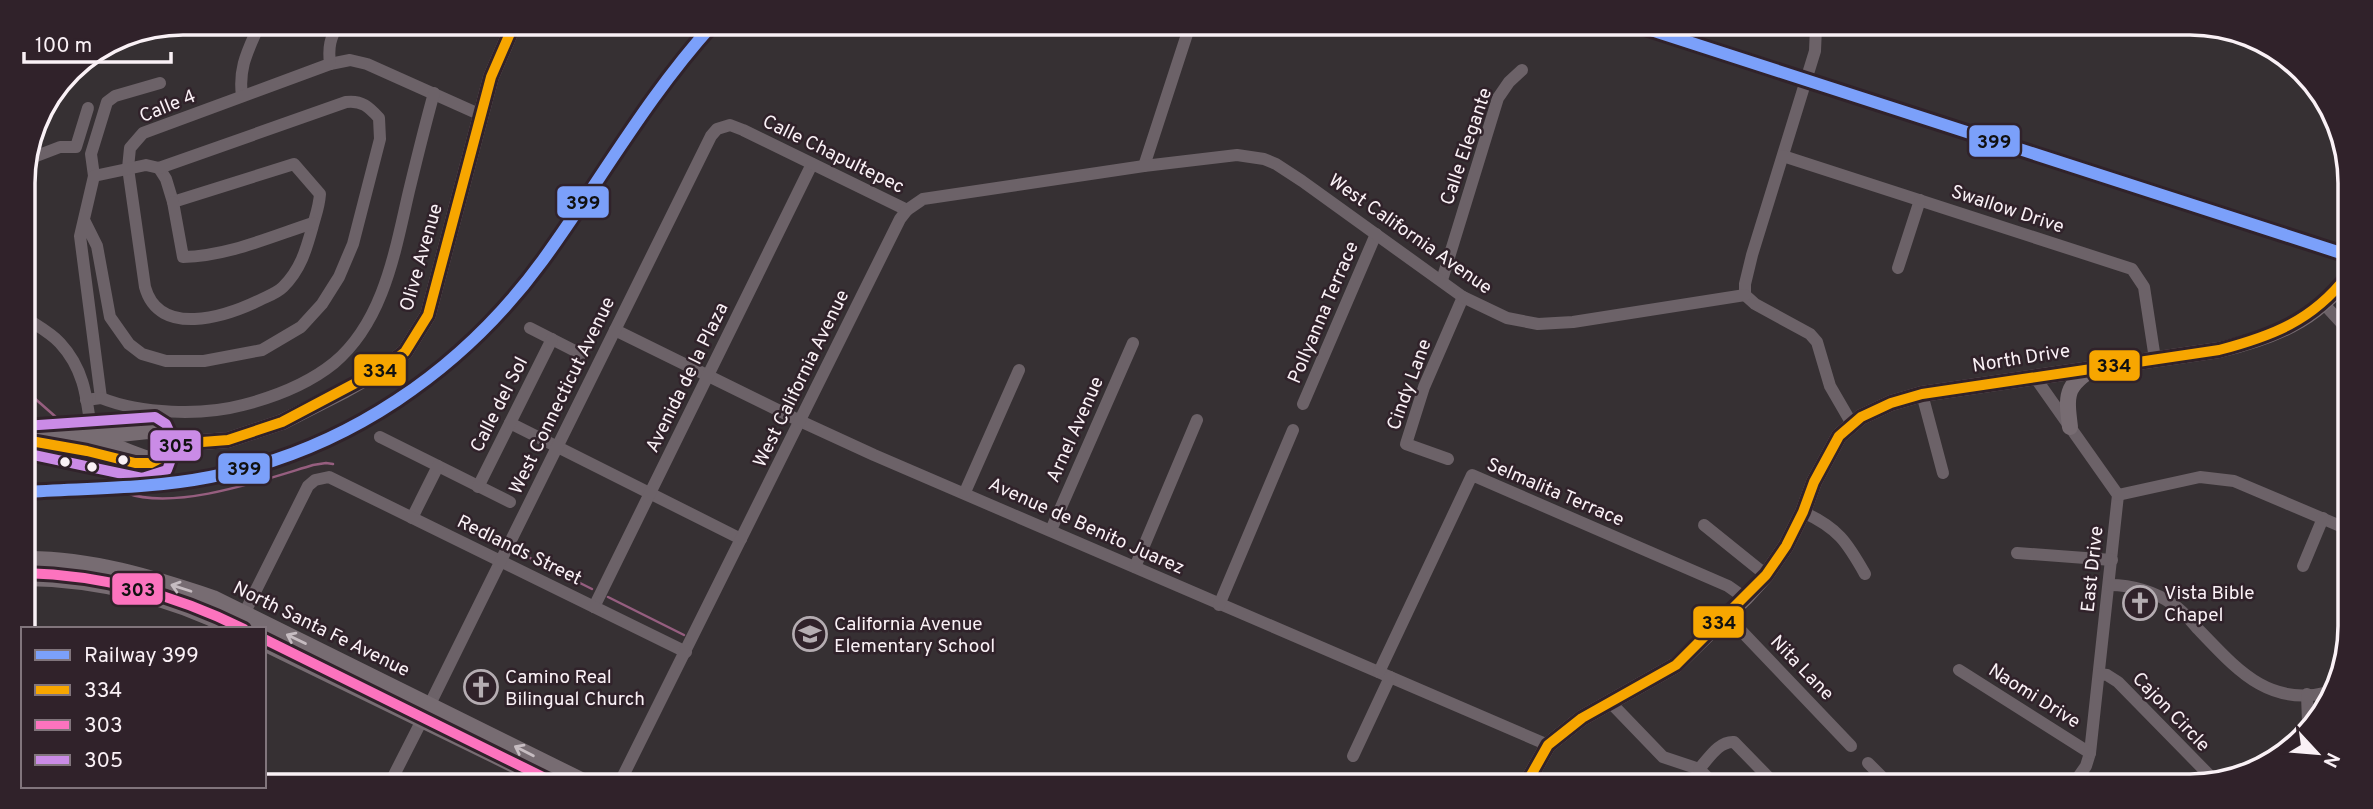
<svg xmlns="http://www.w3.org/2000/svg" width="2373" height="809" font-family="Overpass,sans-serif">
<rect width="100%" height="100%" fill="#363033"/>
<g fill="none" stroke-linecap="round" stroke-linejoin="round">
<g stroke="#965e7f" stroke-width="2.5">
<polyline points="24,389 65,425"/>
<path d="M126,493c50,18 137,-13 187,-28l13,-2 7,1"/>
<polyline points="516,551 592,589"/>
<polyline points="608,597 684,635"/>
</g>
<g stroke="#6c6268" stroke-width="12">
<polyline points="1816,27 1815,51 1752,255 1745,284 1745,295 1755,304 1810,334 1817,342 1830,386 1852,424"/>
<polyline points="107,44 114,45 144,31"/>
<polyline points="330,64 350,60 367,64 481,115"/>
<path d="M242,96c-4,-30 7,-47 18,-73"/>
<polyline points="1783,156 2132,269 2144,287 2155,359"/>
<polyline points="26,160 60,147 76,147 88,108"/>
<polyline points="1144,166 1190,25"/>
<path d="M159,168l7,11 7,23 121,-38 26,30c-1,13 -4,20 -7,31 -7,25 -12,44 -30,62 -6,6 -15,9 -23,13 -35,17 -101,38 -115,-13l-17,-119 2,-20 13,-15 187,-69c-2,-17 0,-26 9,-41"/>
<polyline points="94,176 91,154 107,102 115,96 160,83"/>
<path d="M173,202l10,55c45,-1 87,-20 130,-34"/>
<path d="M84,220l13,26 13,71 19,27 13,10 24,7h38l58,-11 39,-23 21,-23 17,-27 14,-33 27,-105 -1,-21c-10,-11 -17,-18 -33,-16l-187,66 -13,-3 -52,11 -14,60 21,162 -15,2"/>
<polyline points="1898,268 1920,200"/>
<polyline points="1442,280 1498,98 1509,82 1522,70"/>
<polyline points="2323,303 2346,328"/>
<path d="M24,317c12,8 27,16 36,26 26,28 27,59 32,94"/>
<polyline points="530,328 581,354"/>
<polyline points="615,330 800,421 874,455 1548,745"/>
<polyline points="2034,376 2118,495 2090,753 2086,766 2072,786"/>
<polyline points="1922,394 1943,473"/>
<path d="M101,398c40,16 101,18 142,7 31,-8 65,-21 91,-42 50,-42 61,-112 75,-172 8,-33 16,-66 25,-98"/>
<polyline points="1303,404 1376,234"/>
<polyline points="510,423 741,539"/>
<polyline points="380,437 510,502"/>
<polyline points="1448,459 1406,444 1424,387 1463,297"/>
<polyline points="478,487 552,339"/>
<polyline points="965,492 1019,370"/>
<polyline points="2118,495 2200,477 2234,481 2345,528"/>
<path d="M1803,512c35,16 44,30 62,62"/>
<polyline points="412,518 438,466"/>
<polyline points="1704,525 1766,575"/>
<polyline points="1051,530 1133,343"/>
<polyline points="2017,553 2112,560"/>
<polyline points="2303,566 2323,518"/>
<polyline points="1135,567 1197,420"/>
<path d="M2109,585c24,0 45,6 65,20 9,6 16,15 23,23 38,39 70,80 132,64"/>
<polyline points="1219,605 1293,430"/>
<polyline points="594,607 812,164"/>
<polyline points="1727,616 1851,746"/>
<polyline points="241,620 308,486 315,480 329,477 686,652"/>
<polyline points="1959,670 2090,753"/>
<polyline points="1379,672 1472,475 1728,586 1745,598"/>
<polyline points="2099,674 2107,675 2118,682 2215,781"/>
<polyline points="2307,694 2308,723"/>
<polyline points="1610,702 1663,757 1699,769"/>
<polyline points="430,704 711,136 717,129 730,125 743,130 907,210"/>
<polyline points="1353,756 1390,677"/>
<polyline points="1868,763 1890,785"/>
<polyline points="391,781 422,720"/>
<polyline points="620,782 900,219 907,210 923,199 1144,166 1237,155 1264,159 1276,164 1302,181 1463,297 1507,318 1538,324 1573,322 1745,295"/>
<path d="M1715,785l-16,-16c10,-11 20,-28 35,-27l42,43"/>
</g>
<g stroke="#776c72" stroke-width="16">
<path d="M2070,427c-4,-32 -5,-41 24,-59"/>
<path d="M92,437c14,5 54,24 65,23l15,-10 17,-7 39,-3 54,-18 63,-32 39,-22 21,-16 23,-37 63,-238 23,-53"/>
<polyline points="25,440 92,437 148,431 189,443"/>
<path d="M25,559c64,-1 128,19 188,39l372,184"/>
<path d="M25,578c74,1 143,18 209,51"/>
<polyline points="264,643 549,782"/>
<path d="M1526,784l22,-39 34,-27 94,-53 69,-67 21,-23 20,-29 17,-34 11,-30 25,-46 22,-19 30,-14 31,-9 297,-44c50,-12 98,-29 128,-74"/>
</g>
<g stroke="#30222a" stroke-width="16">
<g id="bus-1">
<polyline points="25,440 87,451 135,463 151,463 189,443 228,440 282,422 384,368 405,352 428,315 491,77 514,24"/>
<path d="M1526,784l22,-39 34,-27 94,-53 90,-90 20,-29 17,-34 11,-30 25,-46 22,-19 30,-14 31,-9 297,-44c53,-14 93,-29 128,-74"/>
</g>
</g>
<g stroke="#30222a" stroke-width="16">
<g id="bus-2">
<path d="M25,573c76,2 151,22 219,56"/>
<polyline points="264,639 553,782"/>
</g>
</g>
<g stroke="#30222a" stroke-width="16">
<polyline id="bus-3" points="24,426 155,417 166,424 176,446 167,470 142,478 29,454"/>
</g>
<use href="#bus-1" stroke="#f7a600" stroke-width="10"/>
<use href="#bus-2" stroke="#fc73be" stroke-width="10"/>
<use href="#bus-3" stroke="#ca8be6" stroke-width="10"/>
<g stroke="#30222a" stroke-width="18">
<g id="rail-1">
<polyline points="1642,27 2347,255"/>
<path d="M25,492c61,-4 124,-3 185,-15 135,-26 252,-106 333,-217 58,-80 103,-162 170,-236"/>
</g>
</g>
<use href="#rail-1" stroke="#7ba0fa" stroke-width="12"/>
</g>
<defs><path id="oneway-shaft" d="M-6 0H5M1.5-3L5.5 0L1.5 3" fill="none" stroke-width="1.6" stroke-linecap="round" stroke-linejoin="round" transform="scale(1.75)"/></defs>
<g stroke="#c6bcc1">
<use href="#oneway-shaft" transform="translate(181 588) rotate(-162)"/>
<use href="#oneway-shaft" transform="translate(296 639) rotate(-154)"/>
<use href="#oneway-shaft" transform="translate(524 751) rotate(-153)"/>
</g>
<defs>
<g id="church-ring" transform="scale(1.75)"><circle r="9.5" fill="#30222a" stroke="#b5adb2" stroke-width="1.5"/><path d="M-1.2-6h2.4v3.5h3.3v2.4h-3.3V6h-2.4V-.1h-3.3v-2.4h3.3Z" fill="#b5adb2"/></g>
<g id="school-ring" transform="scale(1.75)"><circle r="9.5" fill="#30222a" stroke="#b5adb2" stroke-width="1.5"/><path d="M0-5L7-2L0 1L-7-2ZM-4 1L0 2.5L4 1V4Q0 6-4 4Z" fill="#b5adb2"/></g>
</defs>
<g fill-rule="evenodd">
<use href="#church-ring" x="2140" y="603"/>
<use href="#school-ring" x="810" y="634"/>
<use href="#church-ring" x="481" y="687"/>
</g>
<g fill="#faf1f6" stroke="#30222a" stroke-width="2.5">
<circle cx="123" cy="460" r="6"/>
<circle cx="65" cy="462" r="6"/>
<circle cx="92" cy="467" r="6"/>
</g>
<g text-anchor="middle" stroke-width="5" stroke-linejoin="round" paint-order="stroke">
<g font-size="19" fill="#faf1f6" stroke="#30222a">
<text transform="translate(167 105) rotate(-22)" y="7">Calle 4</text>
<text transform="translate(1465 146) rotate(-71)" y="7">Calle Elegante</text>
<text transform="translate(834 153) rotate(26)" y="7">Calle Chapultepec</text>
<text transform="translate(2008 208) rotate(18)" y="7">Swallow Drive</text>
<text transform="translate(1411 233) rotate(35)" y="7">West California Avenue</text>
<text transform="translate(420 257) rotate(-74)" y="7">Olive Avenue</text>
<text transform="translate(1322 312) rotate(-67)" y="7">Pollyanna Terrace</text>
<text transform="translate(2021 357) rotate(-9)" y="7">North Drive</text>
<text transform="translate(686 377) rotate(-64)" y="7">Avenida de la Plaza</text>
<text transform="translate(800 378) rotate(-64)" y="7">West California Avenue</text>
<text transform="translate(1408 384) rotate(-70)" y="7">Cindy Lane</text>
<text transform="translate(561 395) rotate(-64)" y="7">West Connecticut Avenue</text>
<text transform="translate(498 404) rotate(-63)" y="7">Calle del Sol</text>
<text transform="translate(1074 429) rotate(-66)" y="7">Arnel Avenue</text>
<text transform="translate(1556 491) rotate(23)" y="7">Selmalita Terrace</text>
<text transform="translate(1087 525) rotate(24)" y="7">Avenue de Benito Juarez</text>
<text transform="translate(520 549) rotate(26)" y="7">Redlands Street</text>
<text transform="translate(2091 569) rotate(-84)" y="7">East Drive</text>
<text transform="translate(322 628) rotate(26)" y="7">North Santa Fe Avenue</text>
<text transform="translate(1803 667) rotate(46)" y="7">Nita Lane</text>
<text transform="translate(2035 695) rotate(32)" y="7">Naomi Drive</text>
<text transform="translate(2172 711) rotate(46)" y="7">Cajon Circle</text>
</g>
<g font-size="19" fill="#faf1f6" stroke="#30222a" text-anchor="start">
<text x="2164" y="599">Vista Bible<tspan x="2164" dy="22">Chapel</tspan></text>
<text x="834" y="630">California Avenue<tspan x="834" dy="22">Elementary School</tspan></text>
<text x="505" y="683">Camino Real<tspan x="505" dy="22">Bilingual Church</tspan></text>
</g>
</g>
<path d="M0 0H2373V809H0ZM183 35H2190A148 148 0 0 1 2338 183V626A148 148 0 0 1 2190 774H183A148 148 0 0 1 35 626V183A148 148 0 0 1 183 35Z" fill="#30222a" fill-rule="evenodd"/>
<path fill="none" stroke="#faf1f6" stroke-width="3.5" d="M183 35H2190A148 148 0 0 1 2338 183V626A148 148 0 0 1 2190 774H183A148 148 0 0 1 35 626V183A148 148 0 0 1 183 35Z"/>
<g stroke="#30222a" stroke-width="2.5">
<rect x="1968" y="124" width="53" height="34" rx="7" fill="#7ba0fa"/>
<rect x="556" y="185" width="54" height="34" rx="7" fill="#7ba0fa"/>
<rect x="2088" y="349" width="53" height="33" rx="7" fill="#f7a600"/>
<rect x="353" y="353" width="54" height="34" rx="7" fill="#f7a600"/>
<rect x="149" y="429" width="53" height="33" rx="7" fill="#ca8be6"/>
<rect x="217" y="452" width="54" height="33" rx="7" fill="#7ba0fa"/>
<rect x="111" y="572" width="53" height="34" rx="7" fill="#fc73be"/>
<rect x="1692" y="605" width="53" height="34" rx="7" fill="#f7a600"/>
</g>
<g font-size="19" text-anchor="middle" font-weight="bold" fill="#111">
<text x="1994" y="148">399</text>
<text x="583" y="209">399</text>
<text x="2114" y="372">334</text>
<text x="380" y="377">334</text>
<text x="176" y="452">305</text>
<text x="244" y="475">399</text>
<text x="138" y="596">303</text>
<text x="1719" y="629">334</text>
</g>
<rect x="21" y="627" width="245" height="161" fill="#30222a" stroke="#81757c" stroke-width="2"/>
<rect x="35" y="650" width="35" height="10" fill="#7ba0fa" stroke="#81757c" stroke-width="2"/>
<text x="84" y="662" font-size="21" fill="#faf1f6">Railway 399</text>
<rect x="35" y="685" width="35" height="10" fill="#f7a600" stroke="#81757c" stroke-width="2"/>
<text x="84" y="697" font-size="21" fill="#faf1f6">334</text>
<rect x="35" y="720" width="35" height="10" fill="#fc73be" stroke="#81757c" stroke-width="2"/>
<text x="84" y="732" font-size="21" fill="#faf1f6">303</text>
<rect x="35" y="755" width="35" height="10" fill="#ca8be6" stroke="#81757c" stroke-width="2"/>
<text x="84" y="767" font-size="21" fill="#faf1f6">305</text>
<g transform="translate(2317 753) rotate(116)" stroke="#30222a" stroke-width="5" paint-order="stroke">
<path d="M0-5L12 26L0 18L-12 26Z" fill="#faf1f6"/>
<text y="-10" font-size="19" font-weight="bold" text-anchor="middle" fill="#faf1f6">N</text>
</g>
<path d="M24 52v10h147v-10" fill="none" stroke="#faf1f6" stroke-width="3.5"/>
<text x="35" y="52" font-size="21" fill="#faf1f6" stroke="#30222a" stroke-width="5" paint-order="stroke">100 m</text>
</svg>
